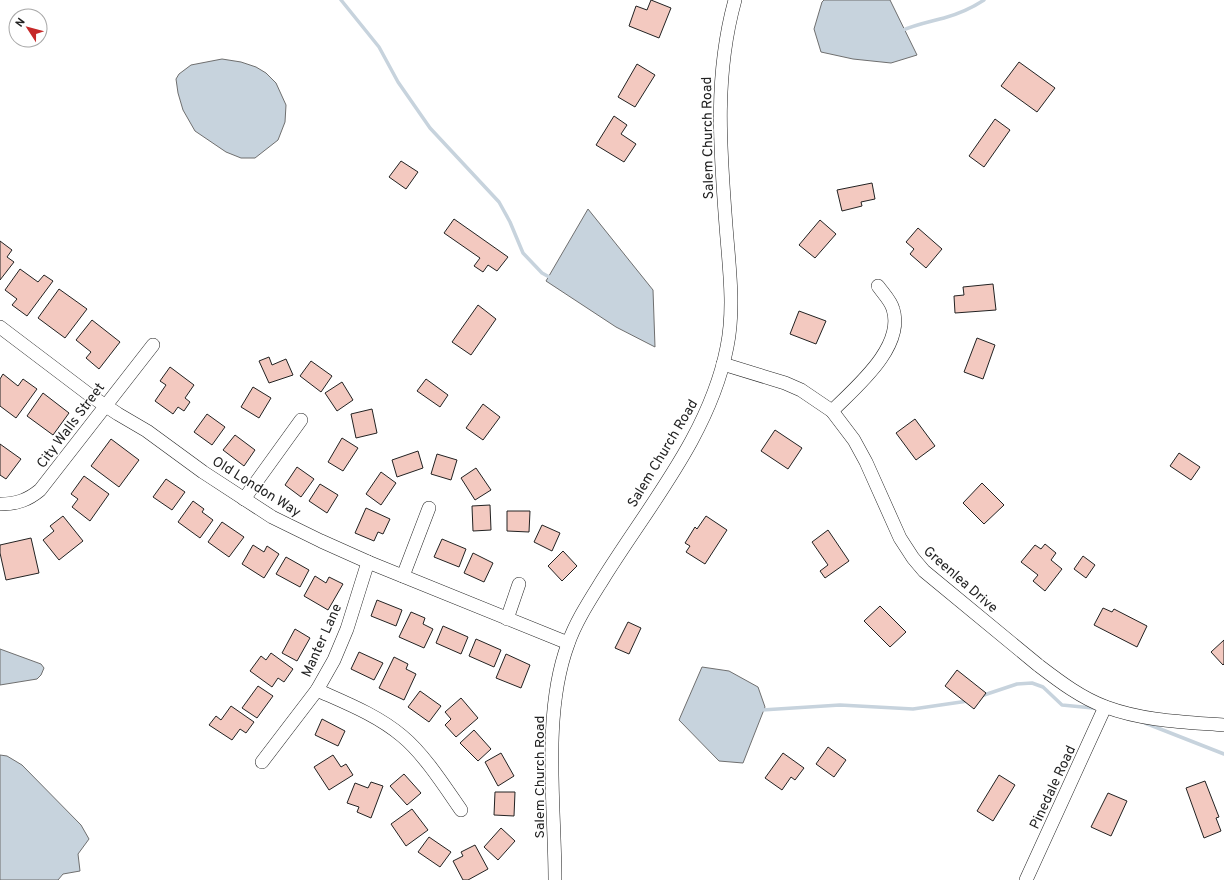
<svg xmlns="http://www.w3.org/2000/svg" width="1224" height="880" font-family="Overpass,sans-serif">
<rect width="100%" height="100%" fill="#fff"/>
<g fill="#c7d3dd" stroke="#6f6f6f">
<polygon points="824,0 890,0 917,55 891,63 853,59 821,52 814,29 822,2"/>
<polygon points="222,59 241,62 256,67 266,73 276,83 286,105 285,122 278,140 255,158 241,158 226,152 195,131 183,110 178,93 176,79 179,74 191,65"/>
<polygon points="588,209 653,290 655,347 616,327 546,281"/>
<polygon points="0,649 41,664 44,668 41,675 37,679 0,685"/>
<polygon points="702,667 729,671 758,687 765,707 743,763 719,761 679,720"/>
<polygon points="0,755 7,756 22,765 81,825 89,839 78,854 80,871 63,874 58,880 0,880"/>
</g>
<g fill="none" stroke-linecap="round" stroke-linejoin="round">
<g stroke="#c7d3dd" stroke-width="3.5">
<polyline points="341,0 379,47 398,82 430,128 499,202 510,222 523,253 542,273 551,278"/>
<path d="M901,31c13,-6 28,-9 43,-13 14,-4 28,-10 40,-18"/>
<polyline points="981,696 1017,684 1032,683 1043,687 1062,705 1093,708"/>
<polyline points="761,710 840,705 913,709 968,701"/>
<polyline points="1145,723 1224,754"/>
</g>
</g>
<g fill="#f3c9c0" stroke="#222">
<polygon points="651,0 671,8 659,38 629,26 636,6 647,10"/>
<polygon points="1019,62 1055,88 1037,112 1001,86"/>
<polygon points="637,64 655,75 635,107 618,97"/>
<polygon points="614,116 627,125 621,134 636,144 624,162 596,145"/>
<polygon points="995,119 1010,130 984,167 969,156"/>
<polygon points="401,161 418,172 406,189 389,177"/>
<polygon points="872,183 875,199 861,202 862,206 842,211 837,190"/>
<polygon points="454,219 508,257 497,271 488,265 483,272 474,266 480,258 444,233"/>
<polygon points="820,220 836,234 815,258 799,245"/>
<polygon points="918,228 942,249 926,268 910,254 914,249 906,242"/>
<polygon points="0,241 12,250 7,257 14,262 0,280"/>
<polygon points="20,269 38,282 44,275 53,281 27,316 12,305 17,299 5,290"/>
<polygon points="993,284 996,310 955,313 954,296 964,295 963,287"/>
<polygon points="59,289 87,309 65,338 38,318"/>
<polygon points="478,305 496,319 471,355 452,342"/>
<polygon points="799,311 826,321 816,344 790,334"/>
<polygon points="92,320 120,342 99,369 86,358 91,352 76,340"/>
<polygon points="977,338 995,345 983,379 964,372"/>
<polygon points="269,357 272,365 286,359 293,375 269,383 259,361"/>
<polygon points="311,361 332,376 321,392 300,376"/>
<polygon points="170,367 194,385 185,398 190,402 184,411 178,407 173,414 155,401 166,385 160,381"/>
<polygon points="3,374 18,386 23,379 37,389 16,418 0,406 0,379"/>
<polygon points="426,379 448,395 440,407 417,391"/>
<polygon points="342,382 353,400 337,411 325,393"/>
<polygon points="253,387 271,398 259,418 241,407"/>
<polygon points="43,393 69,413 53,435 27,416"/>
<polygon points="483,404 500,417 483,440 466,428"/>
<polygon points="372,409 377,433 356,438 351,414"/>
<polygon points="207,414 225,427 212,445 194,432"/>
<polygon points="915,419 935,446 916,460 896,433"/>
<polygon points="775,430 802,448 788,469 761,451"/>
<polygon points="235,435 255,450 244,466 223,450"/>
<polygon points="342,438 358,448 343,471 328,462"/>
<polygon points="111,439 139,460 119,487 91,466"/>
<polygon points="0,444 21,459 6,479 0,475"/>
<polygon points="418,451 423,468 397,477 392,460"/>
<polygon points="1179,453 1200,467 1191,480 1170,466"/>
<polygon points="437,454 457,460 451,480 431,474"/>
<polygon points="297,467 314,479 301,497 285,485"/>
<polygon points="476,468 491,490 475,500 461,478"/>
<polygon points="381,472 396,483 381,505 366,494"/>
<polygon points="84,476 109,494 90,521 72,507 78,499 71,494"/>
<polygon points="166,479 185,492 172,510 153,497"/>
<polygon points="982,483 1004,505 984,524 963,503"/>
<polygon points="320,484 338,495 327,513 309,501"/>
<polygon points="193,501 204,509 202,512 213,520 200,538 178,522"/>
<polygon points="490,505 491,530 473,531 472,506"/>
<polygon points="366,508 390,519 383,534 378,532 374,541 355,533"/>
<polygon points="507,511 530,511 529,532 507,531"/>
<polygon points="63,516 83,541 59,560 43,540 54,531 50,526"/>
<polygon points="706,516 727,530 705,564 686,552 690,546 685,543 695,527 697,529"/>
<polygon points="222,522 244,537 229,557 208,542"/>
<polygon points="542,525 560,533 552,551 534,542"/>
<polygon points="828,530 849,561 825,578 820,571 828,565 812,542"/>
<polygon points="31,538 39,573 6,580 0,553 0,545"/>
<polygon points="442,539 466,549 459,567 434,557"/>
<polygon points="1045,544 1056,553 1051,560 1062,569 1045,591 1033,581 1038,575 1021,562 1035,545 1041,549"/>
<polygon points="253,545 264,552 267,546 279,554 264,578 242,564"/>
<polygon points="563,551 577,566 562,581 548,566"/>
<polygon points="473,553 493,563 484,582 464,573"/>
<polygon points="1083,556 1095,565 1086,578 1074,569"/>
<polygon points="286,557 309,570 300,587 276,574"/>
<polygon points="315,576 326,583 329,577 343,584 328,610 304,596"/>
<polygon points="377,600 402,610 396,626 371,616"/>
<polygon points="880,606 906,632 890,647 864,621"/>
<polygon points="1103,608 1112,612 1114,609 1147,626 1137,647 1094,625"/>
<polygon points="411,612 425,618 423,624 433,629 424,648 399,637"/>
<polygon points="628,622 641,628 629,654 615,648"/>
<polygon points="443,626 468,637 461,654 436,643"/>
<polygon points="295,629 310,638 297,661 282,653"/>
<polygon points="476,639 501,650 494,667 469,656"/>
<polygon points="1224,640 1224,664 1223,665 1211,652"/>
<polygon points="359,652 383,663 374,680 351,669"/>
<polygon points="271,653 293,669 284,682 278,678 272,687 250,671 261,656 266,660"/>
<polygon points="506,654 530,665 521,688 496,678"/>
<polygon points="394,657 408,664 406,669 416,674 404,700 379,688"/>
<polygon points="957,670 986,693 974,709 945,686"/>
<polygon points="258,686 273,696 257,718 242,708"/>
<polygon points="420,691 441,706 429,722 408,707"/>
<polygon points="461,698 478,718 456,737 445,725 451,719 445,712"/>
<polygon points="231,706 254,722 246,733 240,729 232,740 209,725 216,716 221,720"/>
<polygon points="322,719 345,731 338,746 315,735"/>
<polygon points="474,730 491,749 478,761 460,743"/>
<polygon points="828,747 846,760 834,777 816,764"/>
<polygon points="501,753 514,776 498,786 485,762"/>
<polygon points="783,753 804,768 795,780 791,777 782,790 765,778"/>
<polygon points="333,755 341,767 346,764 353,775 329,790 314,767"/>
<polygon points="404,774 421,793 407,805 390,786"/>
<polygon points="999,775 1015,785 993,821 977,811"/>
<polygon points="1205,781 1219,817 1216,818 1221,831 1204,838 1186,788"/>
<polygon points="371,782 383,786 371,818 357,812 359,807 347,803 355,783 368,788"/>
<polygon points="495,792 515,792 514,816 494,815"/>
<polygon points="1108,793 1127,801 1111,836 1091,827"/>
<polygon points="412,809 428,830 406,846 391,824"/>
<polygon points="501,828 515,841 498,860 484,847"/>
<polygon points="429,837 451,852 440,867 418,852"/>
<polygon points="475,845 488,869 468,880 463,880 453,861 463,856 461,852"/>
</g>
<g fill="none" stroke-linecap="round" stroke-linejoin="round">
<g stroke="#222" stroke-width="14">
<g id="minor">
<polyline points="0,327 91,396 118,414 147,431 203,472 272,517 321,541 368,562 568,643"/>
<path d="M723,364l62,19 16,7 31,21 22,29 12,22 34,76 13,20 11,13 114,94c21,16 43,33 68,42 38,14 78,15 118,18"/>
<path d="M832,411c24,-24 73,-64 61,-102 -2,-8 -10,-16 -15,-23"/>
<polyline points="244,499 301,420"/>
<path d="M0,504c17,0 28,-4 40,-14l113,-145"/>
<polyline points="403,576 429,508"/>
<polyline points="507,619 519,584"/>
<path d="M317,690c29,13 60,25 85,46 22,18 43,51 59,74"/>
<polyline points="262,762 317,690 334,660 347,629 368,562"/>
<path d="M555,880c0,-74 -13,-166 13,-236 8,-23 22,-44 35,-65 46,-74 107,-145 124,-232 8,-39 2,-81 -1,-121 -6,-78 -12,-150 9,-226"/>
<polyline points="1026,880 1105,707"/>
</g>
</g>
<use href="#minor" stroke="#fff" stroke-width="13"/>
</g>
<g text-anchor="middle" stroke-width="3" stroke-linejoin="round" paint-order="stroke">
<g font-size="14" fill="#222" stroke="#fff">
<text transform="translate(707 138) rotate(-91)" y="5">Salem Church Road</text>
<text transform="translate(70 425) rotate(-53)" y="5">City Walls Street</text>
<text transform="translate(662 453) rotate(-59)" y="5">Salem Church Road</text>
<text transform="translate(257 486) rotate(32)" y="5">Old London Way</text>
<text transform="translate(961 579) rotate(41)" y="5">Greenlea Drive</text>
<text transform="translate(321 640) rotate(-66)" y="5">Manter Lane</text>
<text transform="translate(539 777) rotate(-90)" y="5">Salem Church Road</text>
<text transform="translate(1052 787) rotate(-65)" y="5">Pinedale Road</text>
</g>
</g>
<g transform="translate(28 28) rotate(306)"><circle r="19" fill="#ffffff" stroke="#a7a7a7"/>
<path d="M0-3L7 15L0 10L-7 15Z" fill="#c62828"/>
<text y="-6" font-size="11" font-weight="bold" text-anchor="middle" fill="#222222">N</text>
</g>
</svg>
